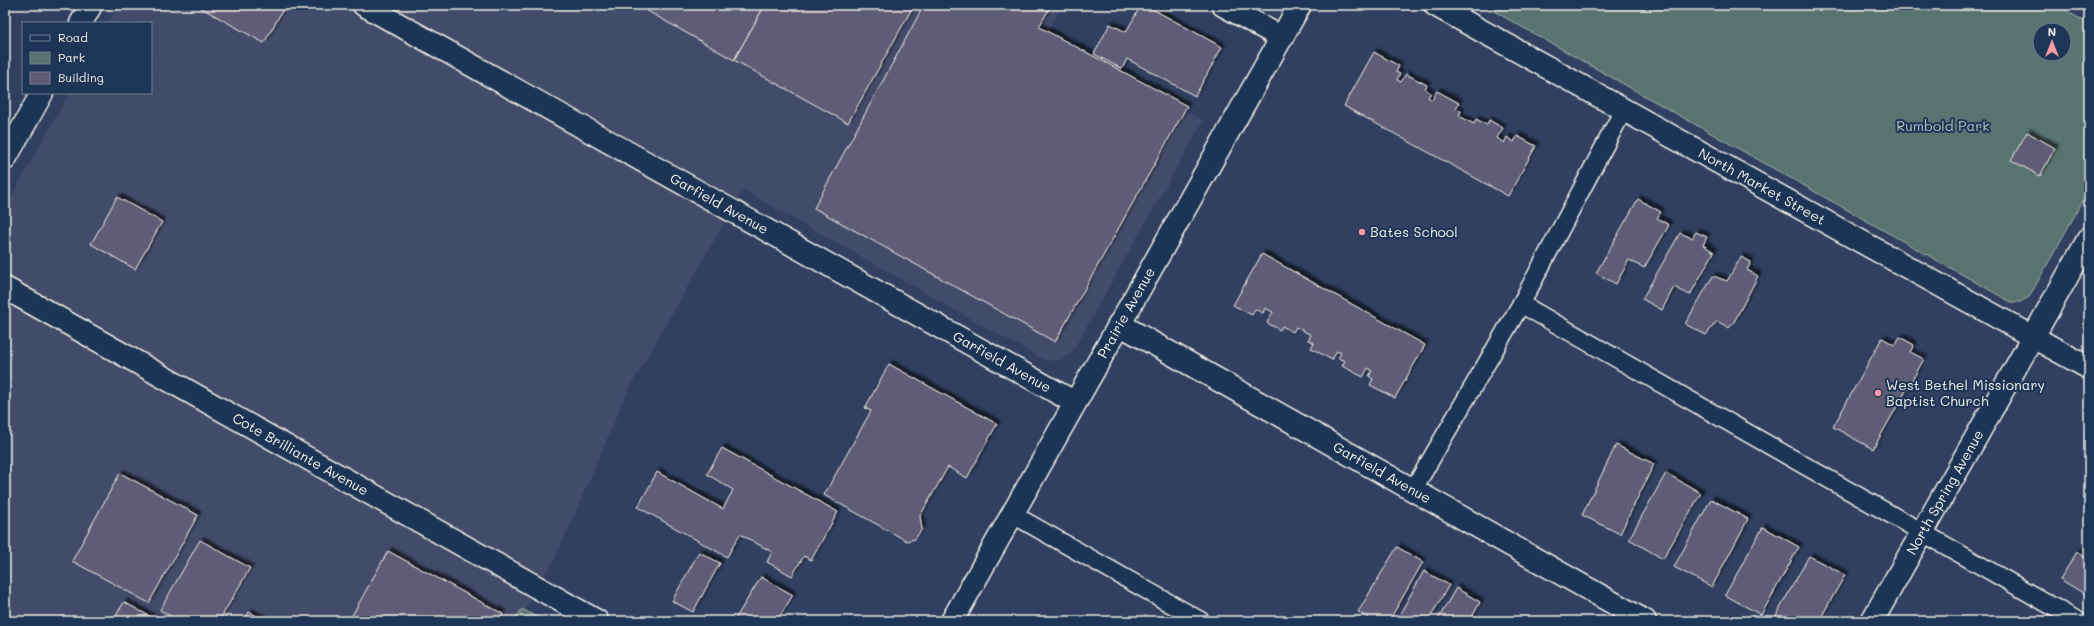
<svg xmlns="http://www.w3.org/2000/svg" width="2094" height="626" font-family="Mali,sans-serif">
<defs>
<filter id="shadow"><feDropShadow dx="3.5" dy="-3.5" stdDeviation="1" flood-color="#0009"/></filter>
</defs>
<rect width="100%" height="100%" fill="#314061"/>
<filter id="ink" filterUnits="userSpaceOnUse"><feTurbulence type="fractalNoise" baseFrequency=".025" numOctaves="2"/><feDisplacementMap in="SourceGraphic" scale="8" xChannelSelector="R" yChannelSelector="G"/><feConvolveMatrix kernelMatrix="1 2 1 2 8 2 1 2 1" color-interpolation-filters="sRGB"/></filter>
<g filter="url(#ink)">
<polygon fill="#434b6b" points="118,5 1062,5 1047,32 1203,121 1071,354 1058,361 1044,360 743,190 627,392 558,553 518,621 5,621 5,209 69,93 151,93 151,23 108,23"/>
<g fill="#587370" stroke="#a6b2ac" fill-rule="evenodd">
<path d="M1483,5h573l33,19v166l-60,107 -9,5h-9zM2040,30h24v24h-24z"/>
<polygon points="522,609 544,621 514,621"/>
</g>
<g fill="#5f5b77" stroke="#f4f1e8" filter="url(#shadow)">
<polygon points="196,5 283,5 285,6 264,43"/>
<polygon points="637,5 765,5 734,60"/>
<polygon points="765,5 914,5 848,123 734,60"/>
<polygon points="924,5 1051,5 1039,27 1187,106 1055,342 814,208"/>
<polygon points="1141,5 1145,5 1222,47 1195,96 1127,59 1122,69 1094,54 1110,24 1126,32"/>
<polygon points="1374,52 1399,66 1396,72 1400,74 1397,80 1401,82 1406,74 1427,85 1425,89 1431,93 1428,97 1432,100 1437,91 1459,103 1456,108 1461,111 1459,116 1474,124 1476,119 1487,125 1489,120 1503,128 1497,138 1504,143 1507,137 1514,142 1517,136 1536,146 1508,196 1344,106"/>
<polygon points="2027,132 2055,148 2040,176 2011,160"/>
<polygon points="117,197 162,222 135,269 91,244"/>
<polygon points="1638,199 1661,212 1657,218 1669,225 1644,268 1629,260 1616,284 1596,273"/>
<polygon points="1696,232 1707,237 1703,245 1714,252 1690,295 1674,287 1662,310 1642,299 1680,233 1692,238"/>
<polygon points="1262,254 1425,345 1395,398 1370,385 1373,379 1369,376 1372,371 1368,368 1363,377 1342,366 1345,361 1338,358 1341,353 1337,351 1332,360 1311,348 1314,343 1308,340 1311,335 1296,327 1293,332 1282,326 1280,330 1267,323 1273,312 1265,308 1263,313 1255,309 1252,315 1233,305"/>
<polygon points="1741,257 1751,262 1747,270 1758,276 1734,322 1729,328 1717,321 1706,335 1685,324 1713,276 1727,281"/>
<polygon points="1900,337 1914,345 1910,352 1924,359 1873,449 1833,427 1882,338 1895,345"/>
<polygon points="889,364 997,424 967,478 948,467 920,516 922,529 915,539 907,541 824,495 871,411 865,408"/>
<polygon points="1616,445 1654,464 1620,534 1582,515"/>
<polygon points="722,448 838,512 811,560 804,556 792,576 767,562 772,552 740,534 727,557 638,507 657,472 723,509 733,490 707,474"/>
<polygon points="120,473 198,515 149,603 72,561"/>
<polygon points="1666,473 1701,493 1663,559 1629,539"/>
<polygon points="1711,499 1748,519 1712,587 1674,567"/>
<polygon points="1763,527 1799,547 1761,615 1725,595"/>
<polygon points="200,540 250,568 219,621 179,621 160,610"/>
<polygon points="1397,547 1423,562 1389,621 1374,621 1358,612"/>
<polygon points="388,551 503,614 499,621 349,621"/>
<polygon points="699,552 720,563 693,612 672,601"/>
<polygon points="2077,552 2089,559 2089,591 2086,595 2060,579"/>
<polygon points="1809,556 1845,575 1819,621 1773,621"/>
<polygon points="1424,571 1449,585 1428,621 1396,621"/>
<polygon points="761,577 793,595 777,621 734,621"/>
<polygon points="1456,588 1480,602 1470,621 1437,621"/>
<polygon points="124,602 158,621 113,621"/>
<polygon points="249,612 266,621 244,621"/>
</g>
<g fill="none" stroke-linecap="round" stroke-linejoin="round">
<g stroke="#f4f1e8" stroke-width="20">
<g id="service">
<polyline points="1521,304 2078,621"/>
<polyline points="1413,490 1521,304 1624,109"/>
<polyline points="1012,514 1201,621"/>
</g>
</g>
<g stroke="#f4f1e8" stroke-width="25">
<g id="minor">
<path id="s1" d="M364,5l710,397"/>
<polyline points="1223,5 1282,38"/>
<path id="s2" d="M1435,5l654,363"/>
<path id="s3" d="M5,288l592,333"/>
<path id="s4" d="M1119,324l526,297"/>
<path id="s5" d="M952,621l348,-616"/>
<path id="s6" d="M1872,621l217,-383"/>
</g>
</g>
<g stroke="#f4f1e8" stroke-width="25">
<g id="secondary">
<polyline points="81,23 91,5"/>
<polyline points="5,159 42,93"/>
</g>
</g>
<use href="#service" stroke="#1d3557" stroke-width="17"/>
<use href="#minor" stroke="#1d3557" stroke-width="22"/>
<use href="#secondary" stroke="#1d3557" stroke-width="22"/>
</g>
</g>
<g fill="#ff9aa2" stroke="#1d3557" stroke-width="1.5">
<circle cx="1362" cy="232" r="4"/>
<circle cx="1878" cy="393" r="4"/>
</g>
<g text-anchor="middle" stroke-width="4" stroke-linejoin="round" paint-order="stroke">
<g font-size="14" fill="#b6bfb8" stroke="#1d3557">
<text x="1943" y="131">Rumbold Park</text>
</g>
<g font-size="14" fill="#f4f1e8" stroke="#1d3557">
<text dy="5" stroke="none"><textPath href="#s2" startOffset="374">North Market Street</textPath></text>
<text dy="5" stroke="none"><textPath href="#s1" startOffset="407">Garfield Avenue</textPath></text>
<text dy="5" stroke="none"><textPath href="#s5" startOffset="354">Prairie Avenue</textPath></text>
<text dy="5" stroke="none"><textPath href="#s1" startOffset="731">Garfield Avenue</textPath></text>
<text dy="5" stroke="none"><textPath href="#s3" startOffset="339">Cote Brilliante Avenue</textPath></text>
<text dy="5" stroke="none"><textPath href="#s4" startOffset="302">Garfield Avenue</textPath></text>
<text dy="5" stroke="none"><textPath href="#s6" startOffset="148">North Spring Avenue</textPath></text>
</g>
<g font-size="14" fill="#f4f1e8" stroke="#1d3557" text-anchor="start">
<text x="1370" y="237">Bates School</text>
<text x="1886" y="390">West Bethel Missionary<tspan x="1886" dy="16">Baptist Church</tspan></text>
</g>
</g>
<rect width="2094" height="626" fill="none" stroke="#1d3557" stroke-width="20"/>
<rect x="10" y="10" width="2074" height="606" fill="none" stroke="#f4f1e8" stroke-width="1.5" filter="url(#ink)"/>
<rect x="22" y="22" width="130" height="72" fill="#1d3557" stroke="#738091"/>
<rect x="30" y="35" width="20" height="6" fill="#1d3557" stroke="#738091"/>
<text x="58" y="42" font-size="12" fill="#f4f1e8">Road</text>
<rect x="30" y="52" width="20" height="12" fill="#587370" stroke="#738091"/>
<text x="58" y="62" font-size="12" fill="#f4f1e8">Park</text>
<rect x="30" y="72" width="20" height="12" fill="#5f5b77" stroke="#738091"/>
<text x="58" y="82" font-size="12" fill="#f4f1e8">Building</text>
<g transform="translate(2052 42)"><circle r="19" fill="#1d3557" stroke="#738091"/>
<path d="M0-3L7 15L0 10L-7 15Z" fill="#ff9aa2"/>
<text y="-6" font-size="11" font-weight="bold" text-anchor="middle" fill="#f4f1e8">N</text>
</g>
</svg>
